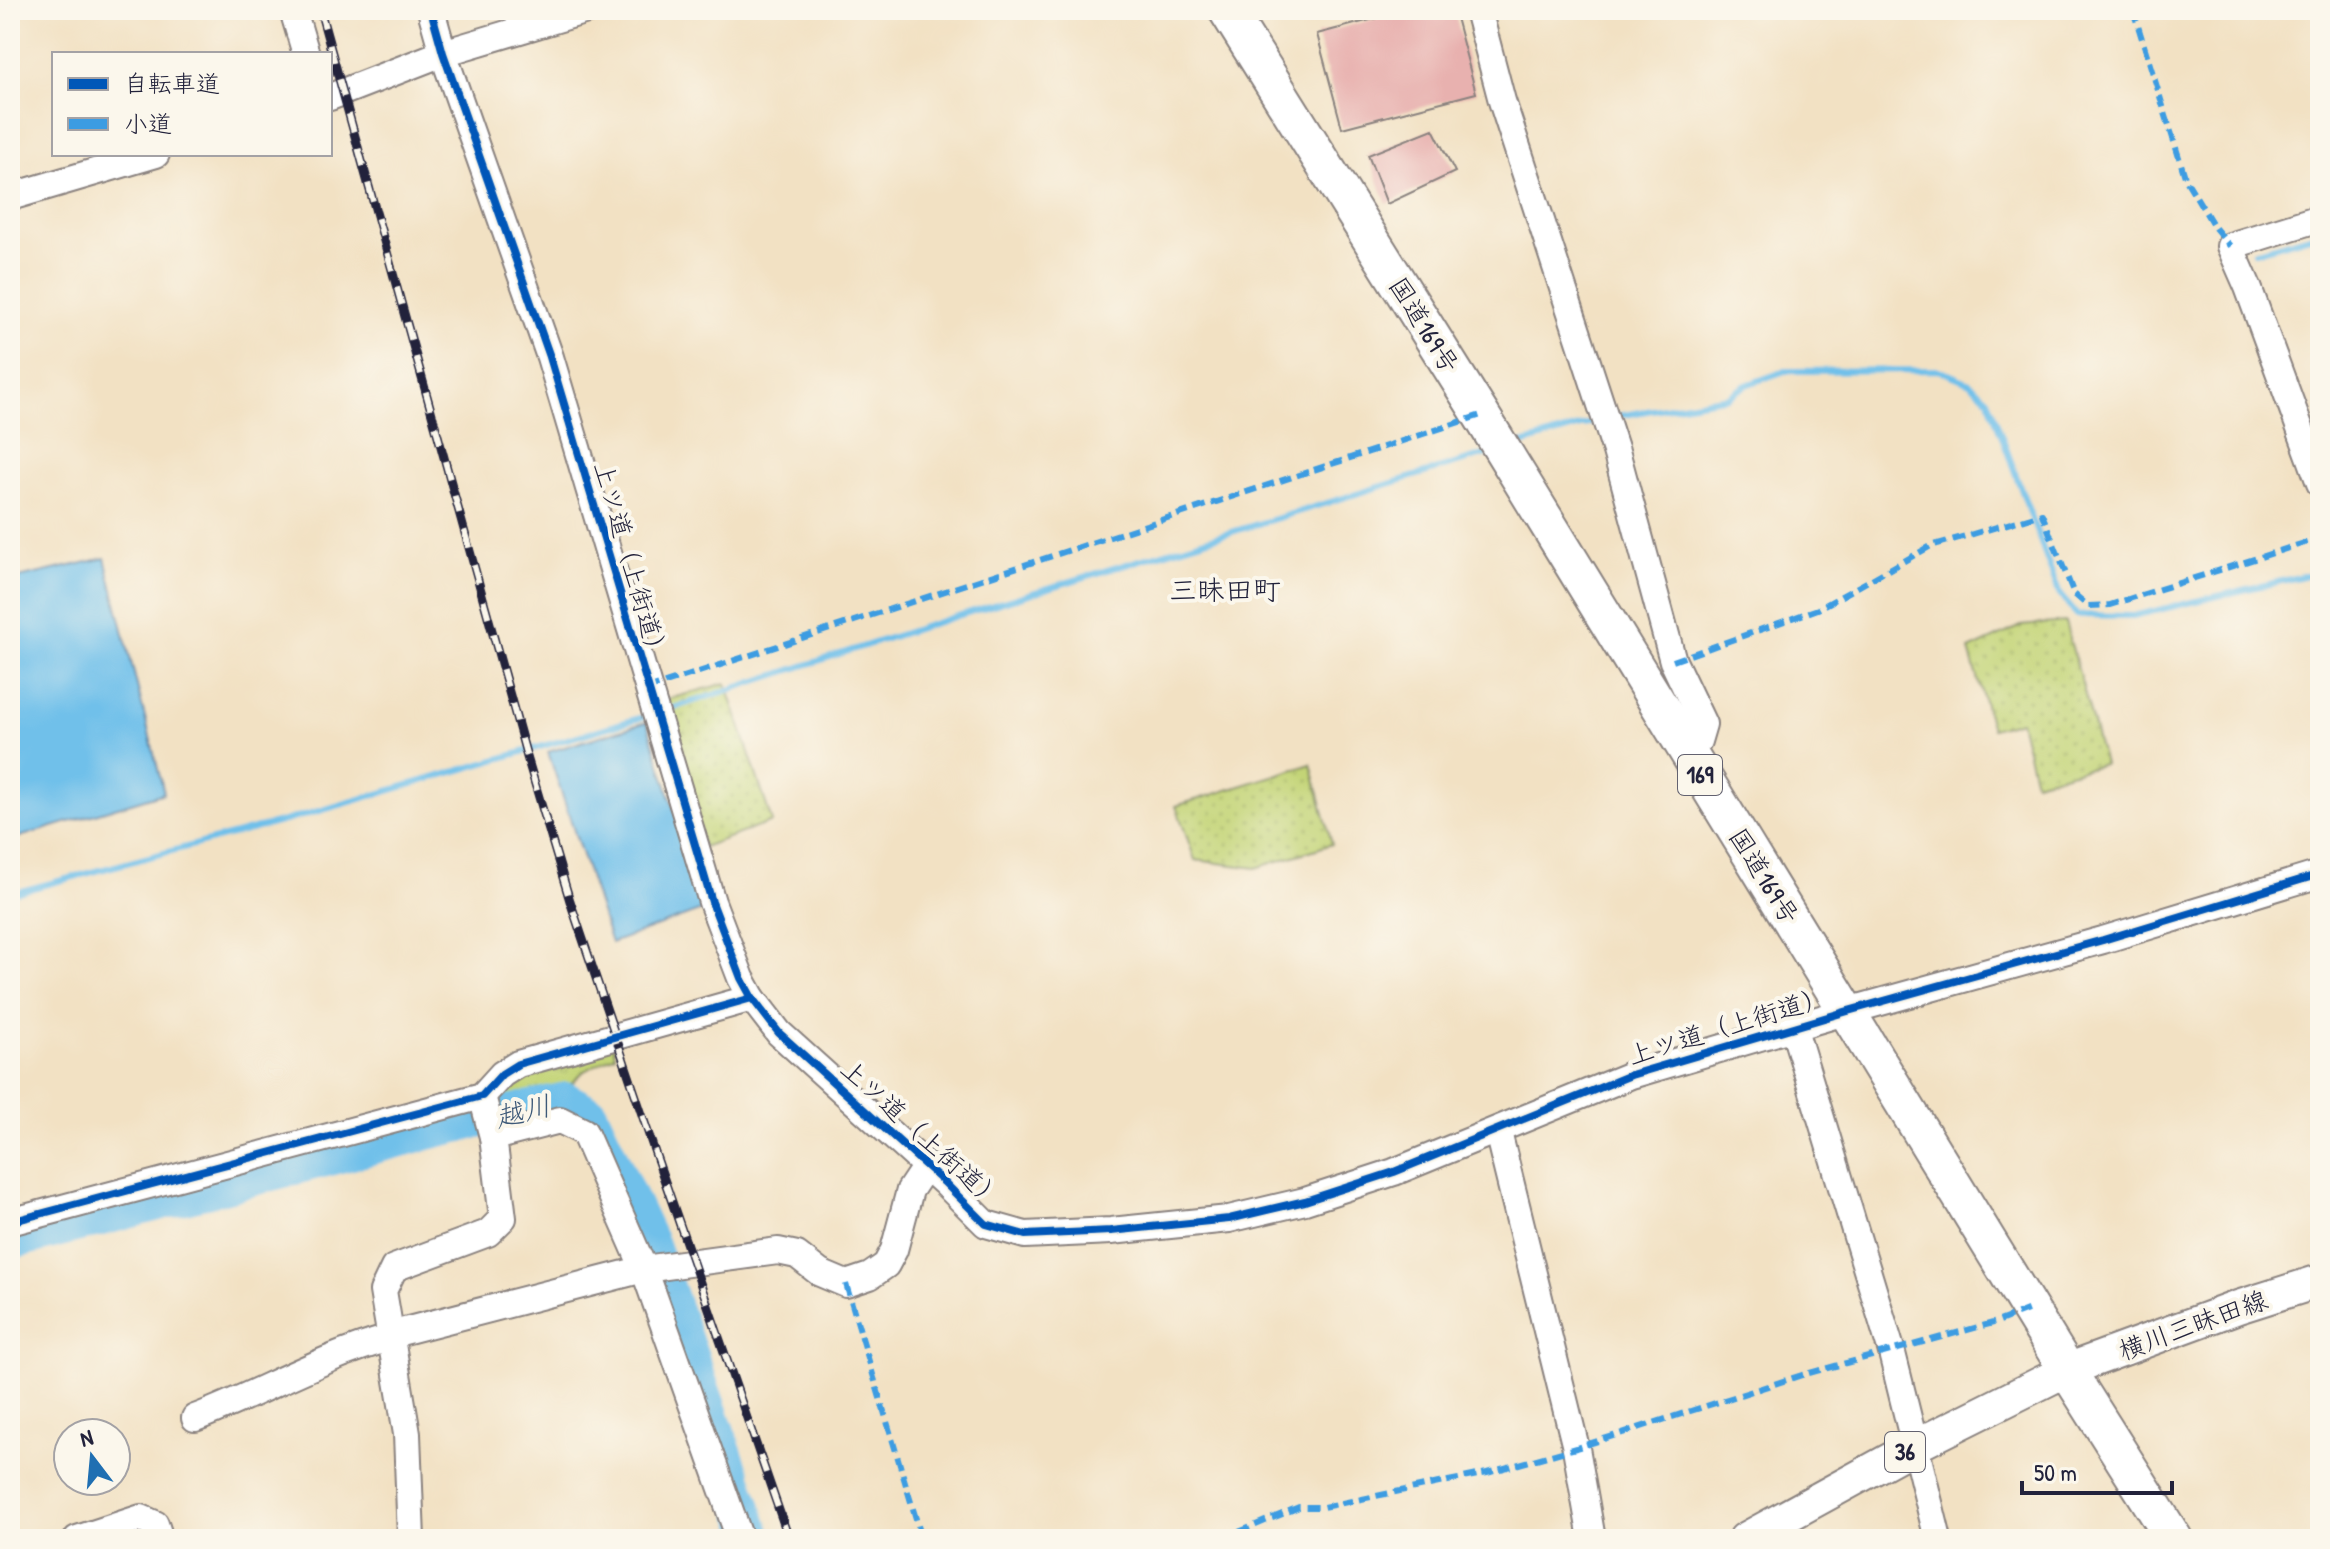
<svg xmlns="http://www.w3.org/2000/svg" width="2330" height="1549" font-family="'Patrick Hand','Klee One',sans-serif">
<defs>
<pattern id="grass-dots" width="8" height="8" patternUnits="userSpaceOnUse" patternTransform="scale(2)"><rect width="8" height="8" fill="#c3d476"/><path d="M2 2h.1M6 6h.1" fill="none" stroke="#a7b667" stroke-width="1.8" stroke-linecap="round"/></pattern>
<pattern id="park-tufts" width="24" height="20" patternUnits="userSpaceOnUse" patternTransform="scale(2)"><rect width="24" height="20" fill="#c3d476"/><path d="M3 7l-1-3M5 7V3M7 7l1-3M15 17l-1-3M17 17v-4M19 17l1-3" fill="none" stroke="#a7b667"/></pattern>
</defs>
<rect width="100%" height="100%" fill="#fbf7ec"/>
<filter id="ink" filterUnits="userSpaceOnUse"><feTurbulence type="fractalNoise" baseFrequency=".0125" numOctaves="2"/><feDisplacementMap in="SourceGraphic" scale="16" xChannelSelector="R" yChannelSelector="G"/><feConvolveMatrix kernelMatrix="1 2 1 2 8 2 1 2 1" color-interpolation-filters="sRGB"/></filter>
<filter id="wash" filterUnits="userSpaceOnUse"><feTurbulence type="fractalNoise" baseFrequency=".006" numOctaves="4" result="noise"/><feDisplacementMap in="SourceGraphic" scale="32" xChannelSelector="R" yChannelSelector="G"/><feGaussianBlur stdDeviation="1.8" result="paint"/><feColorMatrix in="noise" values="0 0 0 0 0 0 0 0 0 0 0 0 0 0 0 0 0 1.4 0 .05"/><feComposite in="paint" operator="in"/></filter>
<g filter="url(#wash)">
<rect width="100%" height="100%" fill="#f2e1c3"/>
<g fill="url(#grass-dots)" stroke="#727b58" stroke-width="2">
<polygon points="2065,622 2104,764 2035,782 2020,721 1992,729 1969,650 2021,626"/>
<polygon points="726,683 772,822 703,847 662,701"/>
<polygon points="1311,764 1332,844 1256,868 1195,860 1176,806"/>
</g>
<polygon fill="url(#park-tufts)" stroke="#727b58" stroke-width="2" points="612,1038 615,1055 584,1071 553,1102 488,1116 503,1075"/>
<g fill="#6fc0ea" stroke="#487192" stroke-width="2">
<polygon points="105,558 164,793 10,840 10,580"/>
<polygon points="647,722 705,909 611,943 548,752"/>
</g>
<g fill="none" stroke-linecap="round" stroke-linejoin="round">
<g stroke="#6fc0ea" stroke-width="6">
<polyline points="2255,252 2320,233"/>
<polyline points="1612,417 1728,397 1746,385 1785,371 1939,370 1970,383 1988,399 2060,595 2077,615 2133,616 2320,572"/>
<polyline points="1512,447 1601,420"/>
<polyline points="661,712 954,617 1490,453"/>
<polyline points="10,894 288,820 650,715"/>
</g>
<polyline stroke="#6fc0ea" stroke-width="36" points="10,1242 435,1130 566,1100 590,1113 651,1245 755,1539"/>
</g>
<g id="blocks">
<g fill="#e8b1af">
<polygon points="1408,10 1454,10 1476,93 1342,128 1317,34"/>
<polygon points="1433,129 1455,172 1387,204 1368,155"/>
</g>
</g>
</g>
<g filter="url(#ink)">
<use href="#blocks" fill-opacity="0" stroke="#8a827f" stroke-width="2"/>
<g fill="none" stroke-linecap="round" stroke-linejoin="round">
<g stroke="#8a827f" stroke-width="30">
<g id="minor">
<polyline points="293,10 306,54"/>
<polyline points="431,10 443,53 550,357 712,902 741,978 752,998 779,1033 944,1182 986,1224 1025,1235 1111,1231 1229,1219 1305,1201 1394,1172 1631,1075 1848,1011 2103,940 2320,874"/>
<polyline points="1478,10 1502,101 1616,451 1673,661 1703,724 1698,741 1685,749"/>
<polyline points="330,97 443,53 587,10"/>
<polyline points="10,197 156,154"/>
<polyline points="2320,218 2230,246 2248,287 2320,483"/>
<polyline points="1793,1026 1891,1349 1938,1539"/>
<polyline points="1498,1132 1576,1448 1592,1539"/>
<polyline points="493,1137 560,1120 584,1132 644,1269 740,1539"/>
<polyline points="10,1222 482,1096 502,1074 518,1064 752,998"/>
<polyline points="389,1335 644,1269 778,1251 797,1255 820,1273 846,1284 870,1276 886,1265 894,1250 910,1190 926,1166"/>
<path d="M195,1418c65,-25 128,-62 195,-80"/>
<polyline points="77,1539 141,1518 155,1524 160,1539"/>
<polyline points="411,1539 407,1434 383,1291 394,1268 488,1233 503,1218 493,1137 482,1096"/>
</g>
</g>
<g stroke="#8a827f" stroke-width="36">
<polyline id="major" points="1745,1539 1915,1446 2067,1370 2238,1307 2320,1281"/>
</g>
<g stroke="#8a827f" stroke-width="40">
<polyline id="highway" points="1227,10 1481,415 2067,1370 2174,1539"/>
</g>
<use href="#minor" stroke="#fff" stroke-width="26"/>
<use href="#major" stroke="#fff" stroke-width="32"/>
<use href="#highway" stroke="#fff" stroke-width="36"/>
<g stroke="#22223b" stroke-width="9">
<polyline id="rail" points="320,10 527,757 570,901 655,1153 789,1539"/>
</g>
<use href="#rail" stroke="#fbf7ec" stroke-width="6" stroke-dasharray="18" stroke-linecap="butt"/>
<g stroke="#3c9ce2" stroke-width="6" stroke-dasharray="12 6" stroke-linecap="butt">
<polyline points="2133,10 2186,180 2215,228 2230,246"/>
<polyline points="1673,661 1818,609 1931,546 2042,514 2074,594 2088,606 2110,605 2320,538"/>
<polyline points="647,689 1481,415"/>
<polyline points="846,1284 922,1539"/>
<polyline points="1222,1539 1299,1507 1323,1507 1487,1473 1576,1448 1802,1375 1997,1322 2030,1309"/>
</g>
<g stroke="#fbf7ec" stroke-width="13">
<g id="cycleway">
<polyline points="431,10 443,53 550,357 712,902 741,978 752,998 779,1033 944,1182 986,1224 1025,1235 1111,1231 1229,1219 1305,1201 1394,1172 1631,1075 1848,1011 2103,940 2320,874"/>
<polyline points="10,1222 482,1096 502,1074 518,1064 752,998"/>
</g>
</g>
<use href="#cycleway" stroke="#0057b8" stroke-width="8"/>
</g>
</g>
<g text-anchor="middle" stroke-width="8" stroke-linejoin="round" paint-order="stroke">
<g fill="#fbf7ec" stroke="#636270" stroke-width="2">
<rect x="1678" y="755" width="44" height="40" rx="6"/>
<rect x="1885" y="1432" width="40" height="40" rx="6"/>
</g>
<g font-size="24" font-weight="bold" fill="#22223b">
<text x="1700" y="783">169</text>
<text x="1905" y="1460">36</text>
</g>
<g font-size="26" fill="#22223b" stroke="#fbf7ec">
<text transform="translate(1424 325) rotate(58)" y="9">国道169号</text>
<text transform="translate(631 562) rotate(74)" y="9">上ツ道（上街道）</text>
<text transform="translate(1764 876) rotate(58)" y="9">国道169号</text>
<text transform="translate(1728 1026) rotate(-17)" y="9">上ツ道（上街道）</text>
<text transform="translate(922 1134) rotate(42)" y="9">上ツ道（上街道）</text>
<text transform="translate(2193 1325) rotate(-20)" y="9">横川三昧田線</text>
</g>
<g font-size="28" fill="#22223b" stroke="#fbf7ec">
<text x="1225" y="600">三昧田町</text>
</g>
<g font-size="28" font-style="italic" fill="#3d5978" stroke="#fbf7ec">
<text transform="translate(523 1111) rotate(-14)" y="10">越川</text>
</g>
</g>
<rect width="2330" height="1549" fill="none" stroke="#fbf7ec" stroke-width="40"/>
<rect x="52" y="52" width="280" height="104" fill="#fbf7ec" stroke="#a4a2a5" stroke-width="2"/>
<rect x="68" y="78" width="40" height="12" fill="#0057b8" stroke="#a4a2a5" stroke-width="2"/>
<text x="124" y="92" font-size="24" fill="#22223b">自転車道</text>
<rect x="68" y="118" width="40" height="12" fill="#3c9ce2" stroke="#a4a2a5" stroke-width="2"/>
<text x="124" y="132" font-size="24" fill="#22223b">小道</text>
<g transform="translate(92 1457) rotate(344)"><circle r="38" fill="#fbf7ec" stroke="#a4a2a5" stroke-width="2"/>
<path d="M0-6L14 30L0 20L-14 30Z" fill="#1f6fb2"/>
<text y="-12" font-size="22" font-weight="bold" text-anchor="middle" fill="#22223b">N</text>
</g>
<path d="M2022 1481v12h150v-12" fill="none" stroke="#22223b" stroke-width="4"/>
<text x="2034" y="1481" font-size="24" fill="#22223b" stroke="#fbf7ec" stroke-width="6" paint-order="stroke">50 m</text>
</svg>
